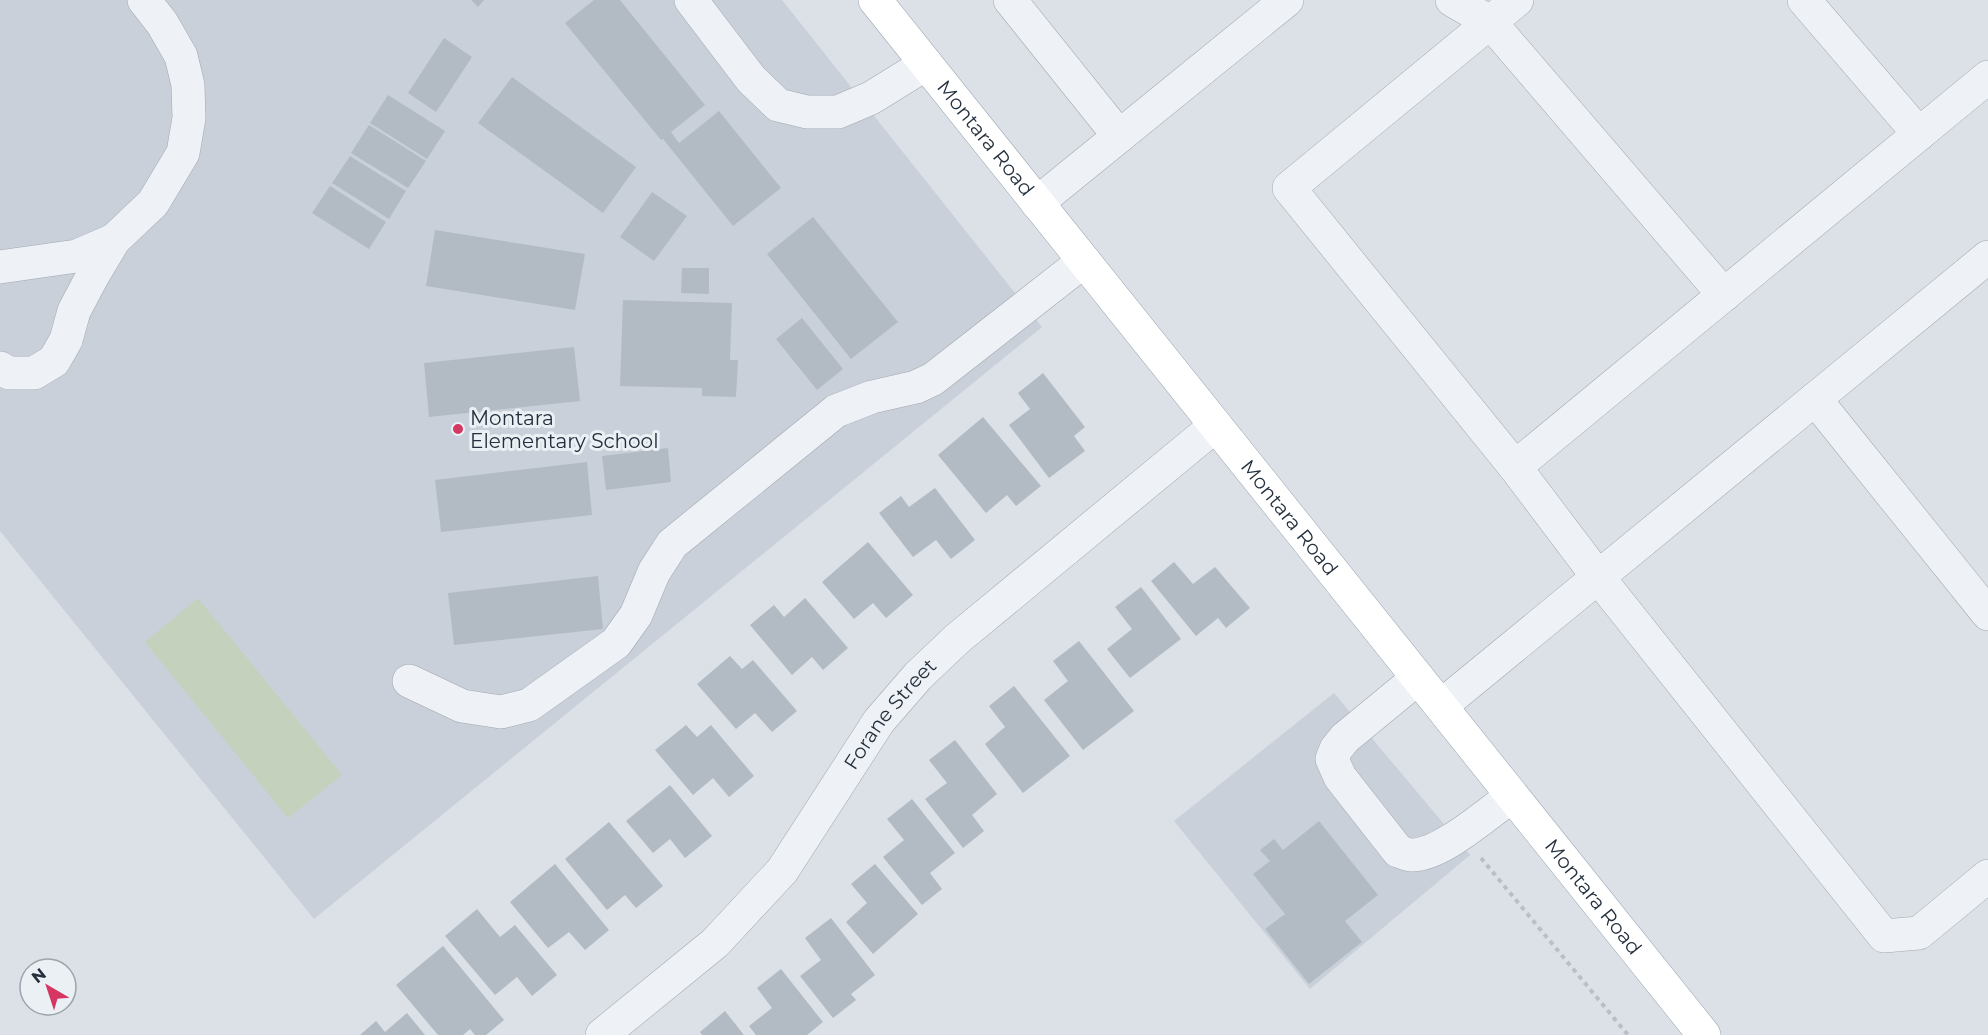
<svg xmlns="http://www.w3.org/2000/svg" width="1988" height="1035" font-family="Montserrat,sans-serif">
<rect width="100%" height="100%" fill="#dbe1e6"/>
<g fill="#c9d0d9">
<polygon points="0,0 782,0 1042,327 314,919 0,531"/>
<polygon points="1334,693 1470,855 1310,989 1174,821"/>
</g>
<polygon fill="#c4d1bc" points="198,598 342,775 288,818 145,642"/>
<g fill="#b2bbc3">
<polygon points="471,0 484,0 478,7"/>
<polygon points="594,0 620,0 705,105 671,132 679,143 719,111 781,188 733,226 663,139 661,140 565,23"/>
<polygon points="444,38 472,57 436,112 408,93"/>
<polygon points="512,77 636,167 603,213 478,123"/>
<polygon points="388,95 445,131 427,159 370,123"/>
<polygon points="369,125 426,161 408,188 351,153"/>
<polygon points="350,156 406,191 389,219 332,183"/>
<polygon points="330,186 386,222 369,249 312,213"/>
<polygon points="652,192 687,216 654,261 620,237"/>
<polygon points="813,217 898,322 851,359 767,254"/>
<polygon points="435,230 585,254 575,310 426,286"/>
<polygon points="682,268 709,268 709,294 681,293"/>
<polygon points="623,300 732,303 730,360 738,360 736,397 702,396 702,388 620,386"/>
<polygon points="802,318 843,369 817,390 776,339"/>
<polygon points="574,347 580,401 429,417 424,363"/>
<polygon points="1043,373 1085,427 1074,436 1085,451 1049,478 1009,425 1030,409 1018,393"/>
<polygon points="983,417 1041,486 1016,506 1007,495 986,513 938,455"/>
<polygon points="668,448 671,482 606,490 602,456"/>
<polygon points="587,462 592,515 441,532 435,480"/>
<polygon points="935,488 975,540 951,559 936,540 913,557 879,513 901,496 909,507"/>
<polygon points="868,542 913,595 886,618 873,603 854,619 822,582"/>
<polygon points="1174,562 1193,584 1215,567 1250,608 1226,628 1218,618 1196,636 1151,581"/>
<polygon points="598,576 603,629 454,645 448,593"/>
<polygon points="1141,587 1181,639 1130,678 1107,649 1132,629 1115,607"/>
<polygon points="805,598 848,648 823,670 812,657 792,675 750,625 774,605 784,617"/>
<polygon points="1079,641 1134,711 1083,750 1044,700 1068,681 1053,661"/>
<polygon points="730,656 742,669 753,660 797,711 772,732 755,713 736,729 697,684"/>
<polygon points="1014,686 1070,756 1023,793 985,744 1005,727 989,706"/>
<polygon points="686,725 697,737 711,725 754,776 729,797 713,778 693,795 655,750"/>
<polygon points="955,740 997,794 972,815 984,831 963,848 925,799 947,783 929,760"/>
<polygon points="670,785 712,836 685,858 670,839 653,853 626,821"/>
<polygon points="912,799 955,853 930,873 942,889 922,905 883,857 904,840 887,819"/>
<polygon points="1319,821 1378,895 1345,921 1362,942 1309,984 1265,929 1285,914 1253,874 1270,861 1260,850 1274,839 1283,850"/>
<polygon points="609,822 663,886 636,908 625,895 607,910 565,859"/>
<polygon points="555,864 609,930 585,950 569,932 548,948 510,902"/>
<polygon points="875,864 918,914 873,954 846,922 867,903 851,884"/>
<polygon points="477,909 500,937 515,925 557,975 532,996 517,977 495,995 445,936"/>
<polygon points="831,918 875,975 851,994 856,1000 833,1018 800,976 821,960 805,938"/>
<polygon points="443,946 504,1020 486,1035 475,1035 470,1029 463,1035 438,1035 396,985"/>
<polygon points="781,969 823,1022 807,1035 756,1035 749,1026 772,1008 757,988"/>
<polygon points="725,1011 744,1035 702,1035 700,1032"/>
<polygon points="407,1013 425,1035 360,1035 376,1021 385,1032"/>
</g>
<g fill="none" stroke-linecap="round" stroke-linejoin="round">
<g stroke="#a0a8b0" stroke-width="34">
<g id="minor">
<polyline points="691,0 751,79 778,105 807,112 838,112 871,98 926,64"/>
<polyline points="1010,0 1119,136"/>
<polyline points="1452,0 1490,22 1724,295"/>
<polyline points="1517,0 1289,188 1515,467 1598,577 1884,936 1919,933 1988,876"/>
<polyline points="1804,0 1919,134"/>
<polyline points="1037,203 1287,0"/>
<polyline points="0,267 77,256 114,240"/>
<polyline points="0,368 9,373 34,373 54,361 66,340 74,311 92,277 114,240 153,203 183,153 189,118 188,85 181,56 162,23 144,0"/>
<polyline points="1815,399 1988,614"/>
<polyline points="1515,467 1988,77"/>
<path d="M1418,678l-73,60 -9,11 -4,10 8,18 58,74c4,1 9,4 13,4 29,1 77,-42 101,-59"/>
<polyline points="409,681 462,706 501,712 529,705 616,643 636,615 654,572 672,544 836,411 872,397 916,387 933,379 1084,261"/>
<polyline points="1441,706 1988,257"/>
<path id="s1" d="M602,1035l113,-92 67,-72 97,-150 39,-45 39,-37 258,-213"/>
</g>
</g>
<g stroke="#9aa7b3" stroke-width="34">
<g id="major">
<path id="s2" d="M875,0l829,1035"/>
</g>
</g>
<polyline stroke="#b9bfc5" stroke-width="4" stroke-dasharray="4.5 4.5" stroke-linecap="butt" points="1481,858 1628,1035"/>
<use href="#minor" stroke="#eef1f5" stroke-width="33"/>
<use href="#major" stroke="#fff" stroke-width="33"/>
</g>
<circle fill="#d43762" stroke="#eaf0f4" stroke-width="2" cx="458" cy="429" r="6"/>
<g text-anchor="middle" stroke-width="6" stroke-linejoin="round" paint-order="stroke">
<g font-size="20" fill="#24303d" stroke="#eaf0f4">
<text dy="7" stroke="none"><textPath href="#s2" startOffset="177">Montara Road</textPath></text>
<text dy="7" stroke="none"><textPath href="#s2" startOffset="663">Montara Road</textPath></text>
<text dy="7" stroke="none"><textPath href="#s1" startOffset="435">Forane Street</textPath></text>
<text dy="7" stroke="none"><textPath href="#s2" startOffset="1149">Montara Road</textPath></text>
</g>
<g font-size="20" fill="#24303d" stroke="#eaf0f4" text-anchor="start">
<text x="470" y="425">Montara<tspan x="470" dy="23">Elementary School</tspan></text>
</g>
</g>
<g transform="translate(48 987) rotate(321)"><circle r="28" fill="#eaf0f4" stroke="#9ba3ab" stroke-width="1.5"/>
<path d="M0-4.5L10 22L0 15L-10 22Z" fill="#d43762"/>
<text y="-9" font-size="16" font-weight="bold" text-anchor="middle" fill="#24303d">N</text>
</g>
</svg>
